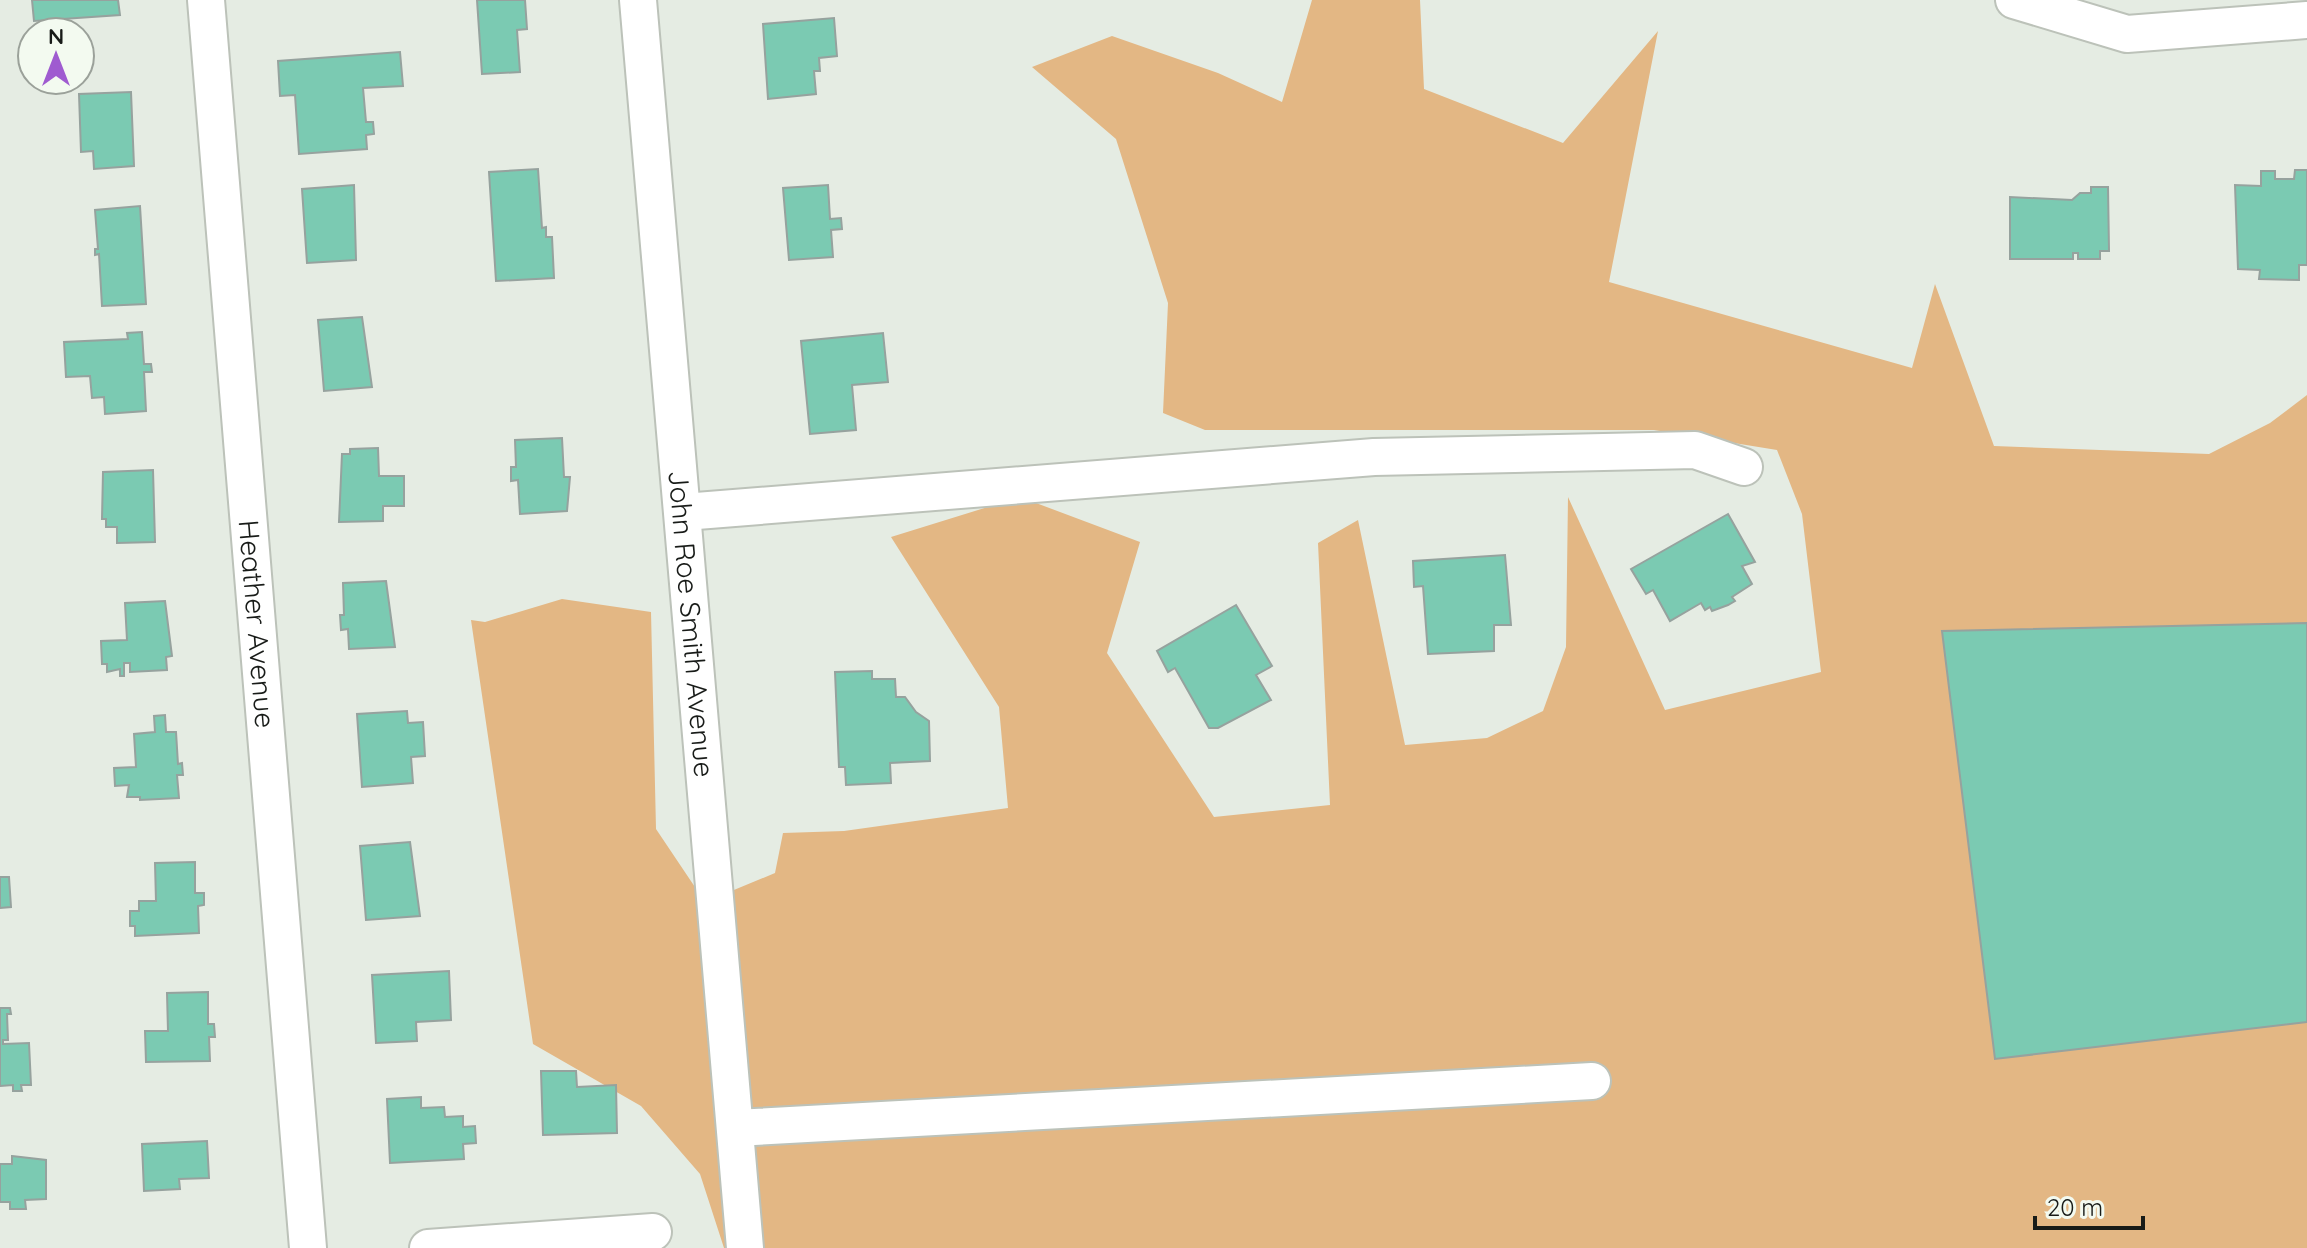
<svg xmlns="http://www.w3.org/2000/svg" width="2307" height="1248" font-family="Quicksand,sans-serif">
<rect width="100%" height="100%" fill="#e5ece3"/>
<polygon fill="#e3b784" points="1312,0 1420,0 1424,89 1563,143 1658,31 1609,282 1912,368 1935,284 1994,446 2209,454 2270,423 2307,395 2307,1248 724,1248 700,1174 641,1106 533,1044 471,620 485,622 562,599 651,612 656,829 705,902 775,873 783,833 844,831 1008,808 999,707 891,537 1020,497 1140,542 1107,653 1214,817 1330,805 1318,543 1358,520 1405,745 1487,738 1543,711 1566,647 1568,497 1665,710 1821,672 1802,514 1777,450 1654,430 1205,430 1163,413 1168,303 1116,139 1032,67 1112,36 1218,73 1282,102"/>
<g fill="#7bcab2" stroke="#96a29e" stroke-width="2">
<polygon points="32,0 118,0 120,15 34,21"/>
<polygon points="477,0 525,0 527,29 517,30 520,72 482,74"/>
<polygon points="834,18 837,56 819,58 820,71 814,71 816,94 768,99 763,24"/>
<polygon points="400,52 403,86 363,88 366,122 373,122 374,134 366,135 367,149 299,154 295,95 280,96 278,61"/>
<polygon points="131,92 134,166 94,169 93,151 81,152 79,94"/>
<polygon points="538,169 542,228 546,227 546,237 552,237 554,278 496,281 489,172"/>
<polygon points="2295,170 2307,170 2307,265 2299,265 2299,280 2259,279 2260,270 2238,269 2235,185 2261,186 2261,171 2275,171 2275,179 2294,179"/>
<polygon points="354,185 356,260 307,263 302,189"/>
<polygon points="828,185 830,219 841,218 842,229 831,230 833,257 789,260 783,188"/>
<polygon points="2091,187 2108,187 2109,251 2100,251 2100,259 2078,259 2078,253 2073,253 2073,259 2010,259 2010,197 2072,200 2080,193 2091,193"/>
<polygon points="140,206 146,304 102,306 99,254 95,255 95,249 98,249 95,210"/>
<polygon points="362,317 372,387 324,391 318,320"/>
<polygon points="142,332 144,364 151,364 152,372 144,372 146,411 105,414 104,397 92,398 90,376 66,377 64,342 128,339 127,333"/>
<polygon points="883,333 888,382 852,385 856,430 810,434 801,341"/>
<polygon points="562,438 564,477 570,477 567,511 520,514 518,480 511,481 511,467 516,467 515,440"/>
<polygon points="378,448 379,476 404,476 404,506 383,506 383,521 339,522 342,454 350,454 350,449"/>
<polygon points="153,470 155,542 117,543 117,527 106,527 106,519 102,519 103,472"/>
<polygon points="1728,514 1755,562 1742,566 1752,584 1732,597 1735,601 1728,605 1712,611 1710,607 1705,610 1701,603 1670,621 1653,590 1646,594 1631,569"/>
<polygon points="1505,555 1511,625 1494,625 1494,651 1428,654 1423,586 1414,587 1413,561"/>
<polygon points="386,581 395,647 349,649 348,629 341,630 340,615 344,615 343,583"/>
<polygon points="165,601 172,656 166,657 167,670 130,672 130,663 124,663 124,676 120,676 120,669 107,672 107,664 102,664 101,641 127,640 125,603"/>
<polygon points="1236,605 1272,666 1256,675 1271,700 1218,728 1209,728 1175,668 1168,672 1157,651"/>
<polygon points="2307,623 2307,1022 1995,1059 1942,631"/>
<polygon points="872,671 872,679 895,679 896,697 905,697 916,712 929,721 930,761 890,763 891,783 846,785 845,767 839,767 835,672"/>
<polygon points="407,711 408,723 423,722 425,756 411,757 413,783 362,787 357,714"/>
<polygon points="165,715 166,732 176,732 178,764 182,763 183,775 177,775 179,798 140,800 140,797 127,797 129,785 115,786 114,768 136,767 134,734 155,732 154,716"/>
<polygon points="410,842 420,916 366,920 360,846"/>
<polygon points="195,862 195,893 204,893 204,905 198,906 199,933 135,936 135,926 130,926 130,911 139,911 139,901 156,901 155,863"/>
<polygon points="0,877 9,877 11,907 0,908"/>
<polygon points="449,971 451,1020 416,1022 417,1041 376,1043 372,975"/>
<polygon points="208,992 208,1024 214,1024 215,1037 209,1037 210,1061 146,1062 145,1031 168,1031 167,993"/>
<polygon points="0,1008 10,1008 11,1014 7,1014 8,1040 3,1040 3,1044 29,1043 31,1085 21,1085 22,1091 13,1091 13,1085 0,1086"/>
<polygon points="541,1071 576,1071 577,1087 616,1085 617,1133 543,1135"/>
<polygon points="421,1097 421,1108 444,1107 445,1117 463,1116 463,1127 475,1126 476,1143 463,1144 464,1159 390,1163 387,1099"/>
<polygon points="207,1141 209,1178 179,1179 180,1189 144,1191 142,1144"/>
<polygon points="12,1156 46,1160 46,1199 25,1200 26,1209 10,1209 10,1202 0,1202 0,1164 12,1164"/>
</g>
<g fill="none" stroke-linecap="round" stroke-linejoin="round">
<g stroke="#bcc2b9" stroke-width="40">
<g id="street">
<path id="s1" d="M206,0l102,1248"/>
<path id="s2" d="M638,0l107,1248"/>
<polyline points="2014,0 2127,34 2307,20"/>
<polyline points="684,512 1374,457 1695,450 1744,467"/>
<polyline points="735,1128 1592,1081"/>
<polyline points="428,1248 653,1232"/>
</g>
</g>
<use href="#street" stroke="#fff" stroke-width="36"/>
</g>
<g text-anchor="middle" stroke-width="8" stroke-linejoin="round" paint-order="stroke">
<g font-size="28" fill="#181b18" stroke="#f3faf0">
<text dy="10" stroke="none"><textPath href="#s1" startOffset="626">Heather Avenue</textPath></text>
<text dy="10" stroke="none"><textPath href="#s2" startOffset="626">John Roe Smith Avenue</textPath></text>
</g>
</g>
<g transform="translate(56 56)"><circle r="38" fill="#f3faf0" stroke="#9ba19a" stroke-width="2"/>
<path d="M0-6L14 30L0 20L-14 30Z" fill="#9f5bd0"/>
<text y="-12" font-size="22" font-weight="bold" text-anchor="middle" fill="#181b18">N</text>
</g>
<path d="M2035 1216v12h108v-12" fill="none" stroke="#181b18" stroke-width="4"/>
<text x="2047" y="1216" font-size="24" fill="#181b18" stroke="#f3faf0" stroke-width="6" paint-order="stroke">20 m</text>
</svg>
